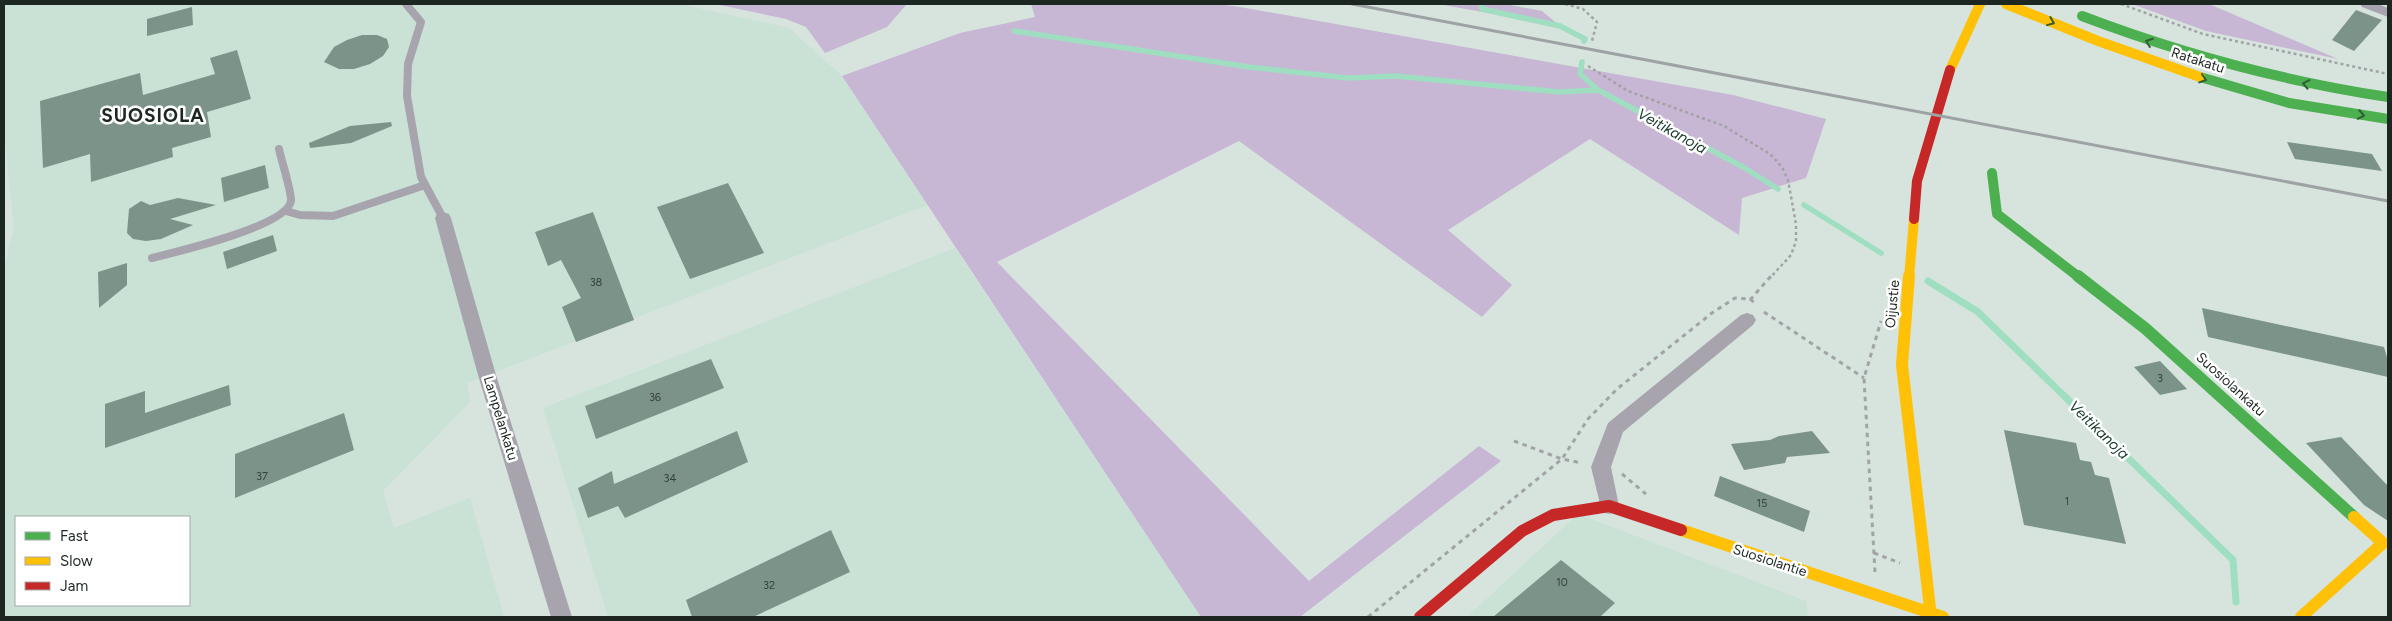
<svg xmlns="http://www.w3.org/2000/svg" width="2392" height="621" font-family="Figtree,sans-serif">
<rect width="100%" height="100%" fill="#d6e4dd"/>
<g fill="#c9e2d5" fill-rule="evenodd">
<path d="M4,4h676l109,24 53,48 85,129 -460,178 3,19 -87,89 11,37 76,-30 34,119h-500v-349l10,-40 -10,-94zM16,517h173v88h-173z"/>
<polygon points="955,248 1201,617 608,617 543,408"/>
<polygon points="1578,514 1806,601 1808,617 1467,617"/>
</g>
<g fill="#c8b6d5">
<polygon points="715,4 907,4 887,27 825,53 806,27 786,19"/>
<polygon points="1031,4 1217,4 1240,7 1733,95 1826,119 1806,178 1742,198 1739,235 1590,139 1448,230 1512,285 1482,317 1239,141 997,262 1309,581 1479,446 1501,461 1300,617 1201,617 842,76 960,33 1035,17"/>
<polygon points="1438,4 1505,4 1542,11 1560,26"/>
<polygon points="2132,4 2209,4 2338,59 2206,31"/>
</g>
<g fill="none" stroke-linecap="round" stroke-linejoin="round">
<g stroke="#9fdec0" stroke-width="5.5">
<polyline points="1481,4 1482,9 1560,26 1585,39 1584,41"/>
<polyline points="1014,31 1249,67 1348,78 1396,76 1559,92 1598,90"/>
<polyline points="1582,62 1580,74 1598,90 1743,167 1778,189"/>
<polyline points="1804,205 1881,253"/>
</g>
<polyline stroke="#9fdec0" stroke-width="7" points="1928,281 1978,312 2233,560 2236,602"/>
</g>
<g fill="#7b9389">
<polygon points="192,7 193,25 147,36 147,19"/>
<polygon points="2356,10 2382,20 2354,51 2332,40"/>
<polygon points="362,35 377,35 387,39 389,47 383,56 370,64 354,69 339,69 324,62 334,47 347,40"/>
<polygon points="237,50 251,99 207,112 211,137 172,148 173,157 91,182 90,154 43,168 40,101 140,73 143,95 215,74 210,58"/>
<polygon points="391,122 392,126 351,143 310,148 309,143 350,126"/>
<polygon points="2287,142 2372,154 2382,171 2295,159"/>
<polygon points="265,165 269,188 224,202 221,178"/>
<polygon points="728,183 764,253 690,279 657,207"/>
<polygon points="178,198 216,205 170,219 193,225 161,239 146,241 133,239 127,233 129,209 141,201 150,205"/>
<polygon points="593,212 634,320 576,342 562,307 581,298 561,260 548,266 535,232"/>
<polygon points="273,235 277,251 227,269 223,252"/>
<polygon points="127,263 127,285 99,308 98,272"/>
<polygon points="2202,308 2384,347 2388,361 2388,377 2208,337"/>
<polygon points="711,359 724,388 596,439 585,406"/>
<polygon points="2160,361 2187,389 2160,395 2134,367"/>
<polygon points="229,385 231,405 105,448 105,404 145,391 145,413"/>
<polygon points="344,413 354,450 235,498 235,454"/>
<polygon points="2004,430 2076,443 2080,460 2091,462 2095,475 2109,478 2126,544 2024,525"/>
<polygon points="737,431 748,462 625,518 618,506 588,518 578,488 612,471 614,484"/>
<polygon points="1812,431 1830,453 1787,457 1785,463 1744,470 1731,444 1770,440 1779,436"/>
<polygon points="2341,437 2388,486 2388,521 2364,505 2306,443"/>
<polygon points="1720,476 1810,511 1804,532 1714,496"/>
<polygon points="831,530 850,572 753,617 692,617 686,600"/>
<polygon points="1561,560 1615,603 1600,617 1493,617"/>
</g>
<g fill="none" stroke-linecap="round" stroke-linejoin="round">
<g stroke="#a2a3a6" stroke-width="2.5" stroke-dasharray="3 3" stroke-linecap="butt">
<polyline points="1565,4 1583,9 1597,22 1592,41"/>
<polyline points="2121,4 2203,34 2388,74"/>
<polyline points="1588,66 1628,91 1724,126 1770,154 1782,167 1788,180 1796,224 1796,241 1791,255 1770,278"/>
</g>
<g stroke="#a2a3a6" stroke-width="3" stroke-dasharray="4.5 4.5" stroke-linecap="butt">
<polyline points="1750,300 1771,276"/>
<polyline points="1764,312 1864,378"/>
<polyline points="1514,441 1562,459 1582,463"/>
<polyline points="1622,474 1646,494"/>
<polyline points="1874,553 1900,563"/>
<polyline points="1875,572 1864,378 1881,321"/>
<polyline points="1368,617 1562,459 1588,419 1617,389 1712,313 1735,298 1750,299 1756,304"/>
</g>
<g stroke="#a8a4ad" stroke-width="8">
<polyline points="406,4 421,22 408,64 407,96 421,177 443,218"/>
<polyline points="286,211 300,215 333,216 425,185"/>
<path d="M152,258c24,-6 135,-32 139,-57 1,-8 -10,-42 -12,-52"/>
</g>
<g fill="#a8a4ad" fill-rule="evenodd">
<polygon points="2360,4 2378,4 2388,8 2388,17 2362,7"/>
<polygon points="443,212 449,214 451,218 496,375 572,617 551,617 478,375 435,218 437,214"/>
<polygon points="1747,313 1753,315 1756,320 1753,325 1623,432 1611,467 1619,506 1616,512 1609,514 1602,512 1591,467 1608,423 1741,315"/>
</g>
<g stroke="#4caf50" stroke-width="10">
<path d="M2082,16c100,38 200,65 306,81"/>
<polyline points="2200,77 2289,103 2388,119"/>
<polyline points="1992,173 1997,214 2080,278"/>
</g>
<polyline stroke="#4caf50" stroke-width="12" points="2078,276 2146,329 2354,517"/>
<g stroke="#ffc107" stroke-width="10">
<polyline points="2006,4 2098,41 2200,77"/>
<polyline points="1950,70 1980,4"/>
<polyline points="1909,278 1914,219"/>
</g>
<g stroke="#ffc107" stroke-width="12">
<polyline points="1909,276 1902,365 1931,617"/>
<polyline points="1681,530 1943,617"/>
<polyline points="2301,617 2383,543 2354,517"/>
</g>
<polyline stroke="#c62828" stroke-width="10" points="1914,219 1917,181 1950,70"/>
<polyline stroke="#c62828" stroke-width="12" points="1420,617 1522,531 1553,515 1609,506 1681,530"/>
<polyline stroke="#9fa2a4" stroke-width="3" points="1352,4 2388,201"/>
</g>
<defs><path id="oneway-chevron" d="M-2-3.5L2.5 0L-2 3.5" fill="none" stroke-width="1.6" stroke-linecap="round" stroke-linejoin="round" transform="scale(1.25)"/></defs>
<g stroke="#305d34">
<use href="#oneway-chevron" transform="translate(2051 22) rotate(22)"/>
<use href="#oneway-chevron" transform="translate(2149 42) rotate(-160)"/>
<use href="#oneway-chevron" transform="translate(2203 79) rotate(18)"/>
<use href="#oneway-chevron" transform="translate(2306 84) rotate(-169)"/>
<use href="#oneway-chevron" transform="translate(2361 115) rotate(11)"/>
</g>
<g text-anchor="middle" stroke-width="5" stroke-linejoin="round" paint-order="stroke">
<g font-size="11" fill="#34423c">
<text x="596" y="286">38</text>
<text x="2160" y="382">3</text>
<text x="655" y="401">36</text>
<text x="262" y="480">37</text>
<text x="670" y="482">34</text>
<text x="2067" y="505">1</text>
<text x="1762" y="507">15</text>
<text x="1562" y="586">10</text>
<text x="769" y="589">32</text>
</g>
<g font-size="14" fill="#1d2722" stroke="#fff">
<text transform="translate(2198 60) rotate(18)" y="5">Ratakatu</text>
<text transform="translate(1892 304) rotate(-85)" y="5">Oijustie</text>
<text transform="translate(2231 384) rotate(42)" y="5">Suosiolankatu</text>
<text transform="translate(501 418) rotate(73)" y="5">Lampelankatu</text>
<text transform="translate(1770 560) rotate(18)" y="5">Suosiolantie</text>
</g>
<g font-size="15" font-style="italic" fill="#163a2a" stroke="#fff">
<text transform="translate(1672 131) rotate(29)" y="5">Veitikanoja</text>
<text transform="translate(2099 430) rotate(44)" y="5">Veitikanoja</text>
</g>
<g font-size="19" font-weight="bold" letter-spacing="1" fill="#1d2722" stroke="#fff">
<text x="153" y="122">SUOSIOLA</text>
</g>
</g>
<rect width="2392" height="621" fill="none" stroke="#1d2722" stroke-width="10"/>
<rect x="15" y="516" width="175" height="90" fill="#ffffff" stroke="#a5a9a7"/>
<rect x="25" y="532" width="25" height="8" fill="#4caf50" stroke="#a5a9a7"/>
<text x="60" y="541" font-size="15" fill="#1d2722">Fast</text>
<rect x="25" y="557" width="25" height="8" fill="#ffc107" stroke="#a5a9a7"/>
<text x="60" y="566" font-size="15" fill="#1d2722">Slow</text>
<rect x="25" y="582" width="25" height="8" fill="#c62828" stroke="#a5a9a7"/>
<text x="60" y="591" font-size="15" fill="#1d2722">Jam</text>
</svg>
